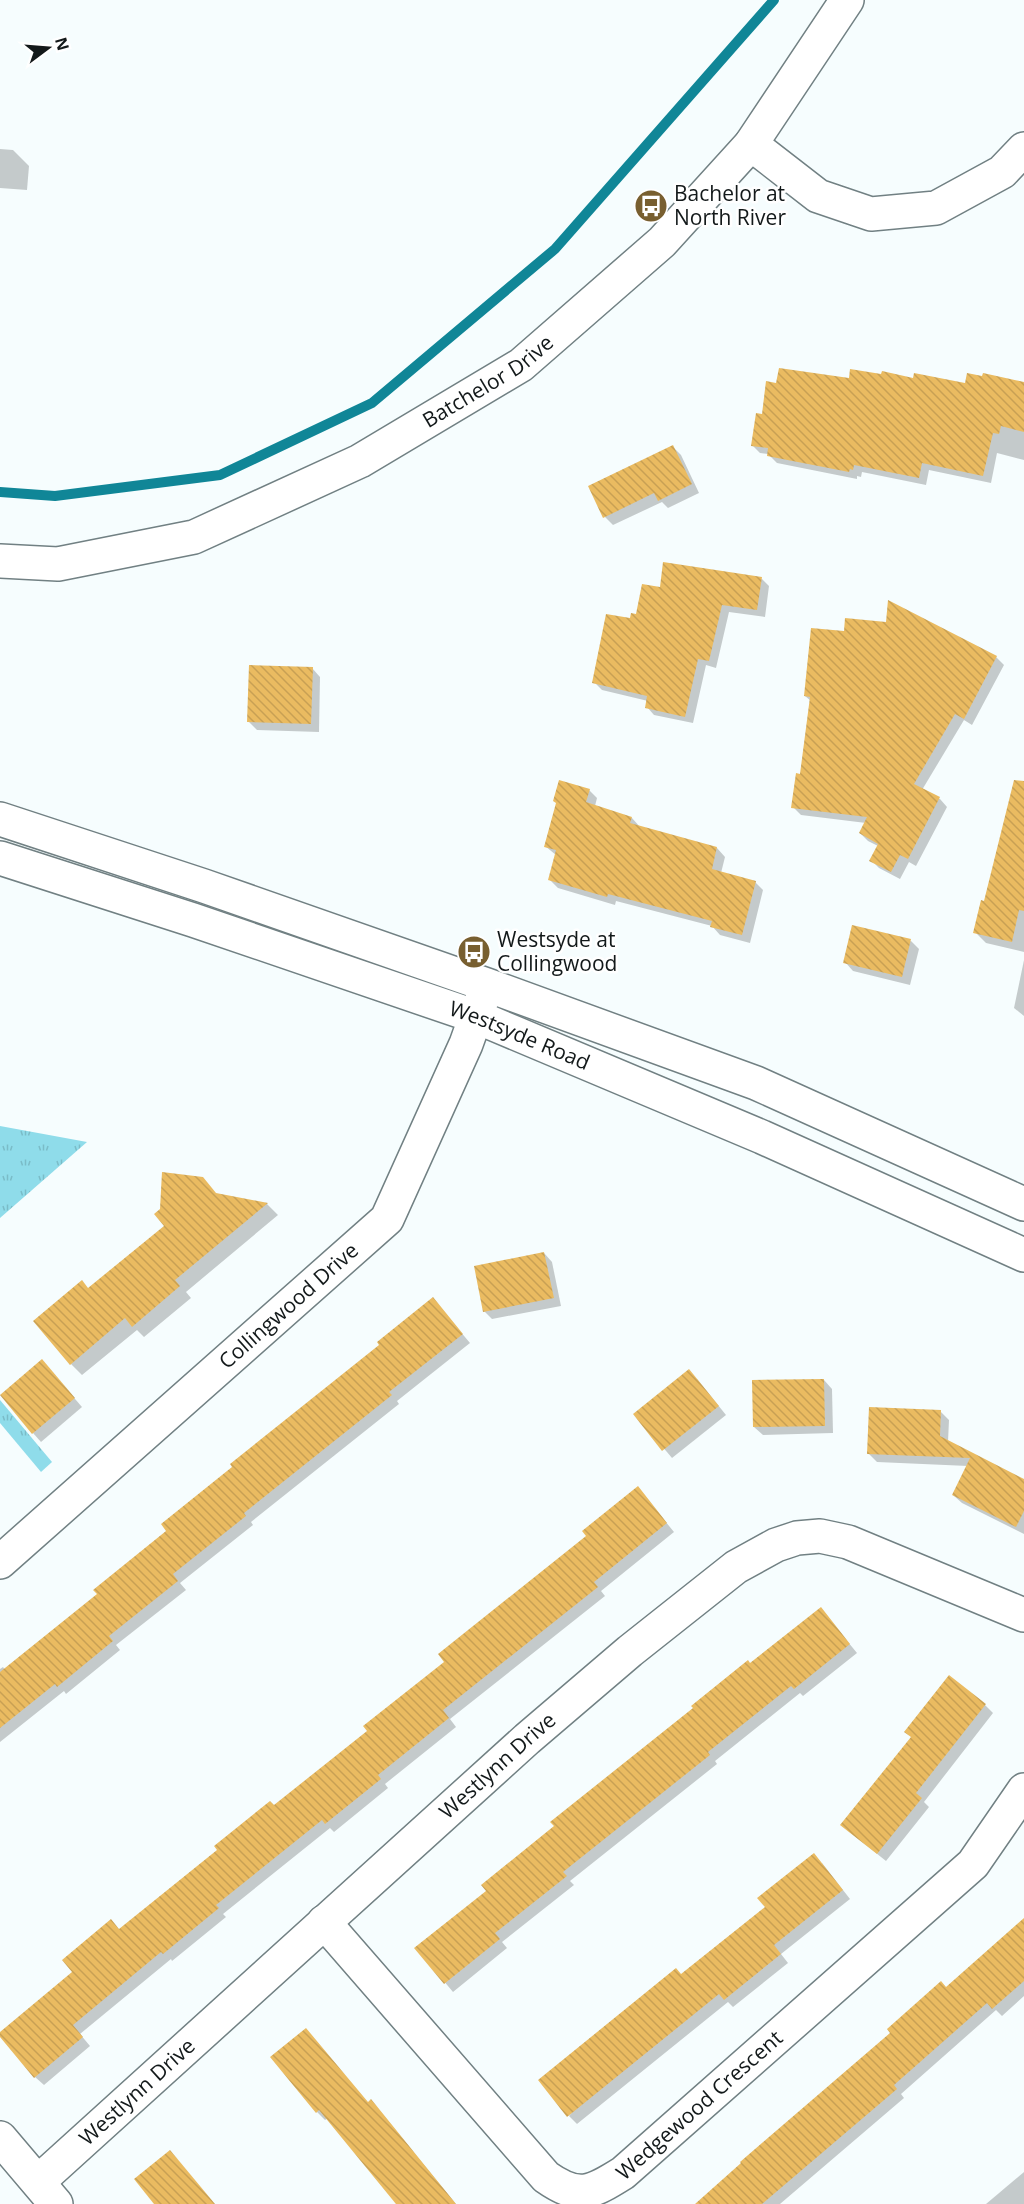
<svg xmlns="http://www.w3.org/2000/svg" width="1024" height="2204" font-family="'Open Sans',sans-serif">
<defs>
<pattern id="grass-tufts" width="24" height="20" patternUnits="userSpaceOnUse" patternTransform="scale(1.5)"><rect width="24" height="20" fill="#8fdcea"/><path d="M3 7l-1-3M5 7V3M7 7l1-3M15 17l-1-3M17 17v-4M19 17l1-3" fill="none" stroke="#7abcc8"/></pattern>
<pattern id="building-back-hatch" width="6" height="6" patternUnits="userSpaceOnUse" patternTransform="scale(1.5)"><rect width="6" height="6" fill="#eabb61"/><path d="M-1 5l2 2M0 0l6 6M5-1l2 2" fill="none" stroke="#c8a054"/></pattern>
</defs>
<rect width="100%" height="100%" fill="#f6fdfe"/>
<g fill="url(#grass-tufts)">
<polygon points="0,1126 87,1142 0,1218"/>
<polygon points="0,1400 52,1462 41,1472 0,1423"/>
</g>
<g fill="#0003">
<polygon points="0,149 13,150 29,166 27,190 0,188"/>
<polygon points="850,379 914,380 966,385 1024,384 1024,460 997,453 991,483 929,470 926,485 862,472 861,477 857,476 857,479 777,463 768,454 760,453 753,446 763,416 778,385"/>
<polygon points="673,447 681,455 699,493 668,508 662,502 613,525 605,517"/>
<polygon points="762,579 769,586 765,617 729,612 716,668 706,665 693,723 654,715 647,707 648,701 602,690 594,682 631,620 661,589"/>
<polygon points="996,657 1004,665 972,725 964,720 922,790 940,799 947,807 916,866 909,862 900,879 879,868 871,860 878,846 868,841 860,833 866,823 801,815 793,807 802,775 811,701 805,696"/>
<polygon points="312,668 320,677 319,732 257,730 249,722"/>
<polygon points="589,790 597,798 595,806 632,818 640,827 717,848 725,857 721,873 755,882 763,890 750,943 720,935 712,926 616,901 615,905 558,888 549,879 556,855 545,846"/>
<polygon points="1024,832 1024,952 986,943 975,932 986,903"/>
<polygon points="911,941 919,949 910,985 853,971 845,962"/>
<polygon points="1024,960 1024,1016 1014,1008"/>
<polygon points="217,1195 267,1204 278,1215 186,1292 191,1298 144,1337 137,1330 82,1375 71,1364 89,1289 166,1226 161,1210"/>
<polygon points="544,1253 552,1262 561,1306 492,1319 484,1311"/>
<polygon points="433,1299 470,1343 397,1401 399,1404 251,1522 253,1525 180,1583 186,1590 116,1645 120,1650 66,1694 64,1691 0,1742 0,1669 3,1667 5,1670 99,1595 168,1531"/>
<polygon points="50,1370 82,1407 41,1442 33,1433"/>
<polygon points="697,1379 726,1415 672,1458 635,1414"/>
<polygon points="824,1380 832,1389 833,1433 763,1435 754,1427"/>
<polygon points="940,1411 949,1420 948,1442 1024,1481 1024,1534 962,1503 953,1495 968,1466 877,1462 869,1454"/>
<polygon points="638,1488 674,1532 601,1591 605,1596 450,1719 456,1727 385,1784 388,1788 334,1832 330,1828 223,1914 226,1917 172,1961 171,1959 80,2034 90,2046 44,2085 35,2077 0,2034 74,1972 119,1930 369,1731 588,1536"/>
<polygon points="821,1609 857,1653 803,1696 800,1693 715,1761 717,1764 570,1881 574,1885 502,1942 507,1948 453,1992 416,1948 488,1891"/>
<polygon points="985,1705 993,1713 924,1802 929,1807 886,1861 851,1833"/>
<polygon points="822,1863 850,1899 781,1954 788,1963 733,2007 728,2002 577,2124 569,2116 681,1976"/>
<polygon points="1024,1920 1024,1996 1002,2016 996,2010 901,2094 904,2098 780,2204 697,2204"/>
<polygon points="272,2057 379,2110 456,2204 398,2204 328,2118 325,2120 317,2112"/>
<polygon points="1024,2172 1024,2204 986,2204"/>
</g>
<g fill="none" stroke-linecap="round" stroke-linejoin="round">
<polyline stroke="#108697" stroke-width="10" points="0,492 55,496 220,475 372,403 555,249 774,0"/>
</g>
<g fill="url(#building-back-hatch)">
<polygon points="779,368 849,378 850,369 881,374 882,371 913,378 914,373 965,383 967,373 982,376 983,373 1024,382 1024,432 1001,426 999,434 993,433 983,476 922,463 919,478 854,465 853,470 850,469 849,472 767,456 768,448 751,446 756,413 762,414 766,381 776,383"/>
<polygon points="673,445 692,484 658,501 654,493 603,518 588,486"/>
<polygon points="663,562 762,577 757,610 722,605 709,661 698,659 685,717 645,708 647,696 592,683 606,614 630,618 631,613 636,614 642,584 660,587"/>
<polygon points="888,600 997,656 964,719 955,714 914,784 940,797 908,859 900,855 891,872 869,861 878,844 859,833 867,817 791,808 796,773 800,774 810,697 804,696 811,628 844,631 845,618 886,622"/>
<polygon points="249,665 313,667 311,724 247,722"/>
<polygon points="559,780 590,789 586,802 632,817 630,823 717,847 712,869 756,881 742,935 710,927 712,921 608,894 607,897 548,880 556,850 544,847 556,803 553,801"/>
<polygon points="1014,780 1024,781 1024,911 1019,910 1012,942 973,933 981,900 984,901"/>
<polygon points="852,925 911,939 902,977 843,963"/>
<polygon points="162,1172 203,1177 216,1193 268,1203 175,1280 180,1286 132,1327 125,1318 70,1365 33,1321 82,1280 88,1288 164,1226 154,1214 160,1209"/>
<polygon points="544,1252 554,1298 483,1312 474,1266"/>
<polygon points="433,1297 463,1334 389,1392 392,1395 244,1513 246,1516 173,1574 178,1581 109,1636 113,1641 57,1687 55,1684 0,1728 0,1672 97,1594 93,1590 166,1531 161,1524 232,1467 230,1464 379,1345 377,1342"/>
<polygon points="42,1359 75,1398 32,1434 0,1395"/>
<polygon points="689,1369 719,1406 662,1451 633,1414"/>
<polygon points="824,1379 825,1426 753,1427 752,1380"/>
<polygon points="869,1407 941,1410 940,1436 1024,1479 1024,1511 1016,1527 952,1495 970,1458 867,1454"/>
<polygon points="638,1486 667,1523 594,1582 598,1587 443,1710 449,1718 378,1775 381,1779 325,1824 322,1820 216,1905 219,1908 163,1954 161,1952 73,2025 83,2037 34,2078 0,2037 0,2032 72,1972 62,1960 111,1919 119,1929 217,1850 214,1846 270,1801 274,1805 367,1731 363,1726 444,1662 438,1654 586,1536 582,1531"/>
<polygon points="821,1607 850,1644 794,1689 791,1686 708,1752 710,1755 563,1872 567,1876 495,1933 500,1939 444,1984 414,1948 486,1891 481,1885 554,1826 550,1822 693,1708 691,1706 748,1660 750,1663"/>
<polygon points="949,1675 986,1704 916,1793 922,1798 877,1854 840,1825 911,1737 904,1732"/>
<polygon points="814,1853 843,1890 774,1945 781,1954 724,2000 719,1994 567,2117 538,2080 676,1968 681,1974 765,1907 757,1898"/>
<polygon points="1024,1918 1024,1981 992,2009 987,2003 894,2085 897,2089 762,2204 695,2204 741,2163 740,2162 890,2033 887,2029 941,1981 946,1987"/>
<polygon points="306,2028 368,2102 371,2099 456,2204 396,2204 319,2110 316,2113 270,2057"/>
<polygon points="170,2150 215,2204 154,2204 134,2179"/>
</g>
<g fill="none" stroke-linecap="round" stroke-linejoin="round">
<g stroke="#718083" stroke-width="36">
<g id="minor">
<polyline points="751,144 818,196 871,214 936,208 1002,172 1024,149"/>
<path id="s1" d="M0,1562l387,-343 79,-175 19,-53"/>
<path id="s2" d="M324,1922l222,255c33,23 45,16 77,-4l350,-309 51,-74"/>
<polyline points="0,2138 56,2204"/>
<path id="s3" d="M38,2182l489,-443 103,-88 106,-84 40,-22 21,-7 23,-2 28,6 176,73"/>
</g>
</g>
<g stroke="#718083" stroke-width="36">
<g id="tertiary">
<path id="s4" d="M0,561l58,3 136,-27 166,-76 161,-96 141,-123 89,-98 96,-144"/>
</g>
</g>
<g stroke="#718083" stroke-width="36">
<g id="secondary">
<polyline points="0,819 204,886 487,985 756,1083 1024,1204"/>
<path id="s5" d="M0,858l193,62 284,97 285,120 262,118"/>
</g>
</g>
<use href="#minor" stroke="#fff" stroke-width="33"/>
<use href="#tertiary" stroke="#fff" stroke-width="33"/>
<use href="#secondary" stroke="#fff" stroke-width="33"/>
</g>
<defs>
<g id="bus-disc" transform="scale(1.725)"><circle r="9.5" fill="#785f30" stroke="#fff"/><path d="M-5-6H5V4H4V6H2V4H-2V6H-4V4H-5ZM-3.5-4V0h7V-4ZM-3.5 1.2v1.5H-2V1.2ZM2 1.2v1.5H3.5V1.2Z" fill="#fff"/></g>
</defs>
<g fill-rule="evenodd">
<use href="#bus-disc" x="651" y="206"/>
<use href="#bus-disc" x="474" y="952"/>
</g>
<g text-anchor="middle" stroke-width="5" stroke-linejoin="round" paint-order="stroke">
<g font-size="21" fill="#13191a" stroke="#fff" text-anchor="start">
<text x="674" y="201">Bachelor at<tspan x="674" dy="24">North River</tspan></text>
<text x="497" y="947">Westsyde at<tspan x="497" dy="24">Collingwood</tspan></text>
</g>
<g font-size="21" fill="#13191a" stroke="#fff">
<text dy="7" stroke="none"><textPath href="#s4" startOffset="530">Batchelor Drive</textPath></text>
<text dy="7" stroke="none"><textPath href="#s5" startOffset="549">Westsyde Road</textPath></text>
<text dy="7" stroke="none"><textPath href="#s1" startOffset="386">Collingwood Drive</textPath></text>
<text dy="7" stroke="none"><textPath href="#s3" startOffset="620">Westlynn Drive</textPath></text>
<text dy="7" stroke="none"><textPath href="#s3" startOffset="134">Westlynn Drive</textPath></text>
<text dy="7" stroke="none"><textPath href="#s2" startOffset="525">Wedgewood Crescent</textPath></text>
</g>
</g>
<g transform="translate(48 48) rotate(74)" stroke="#ffffff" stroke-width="4.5" paint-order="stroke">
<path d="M0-4.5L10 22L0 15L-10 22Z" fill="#13191a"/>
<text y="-9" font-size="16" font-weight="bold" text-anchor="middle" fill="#13191a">N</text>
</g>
</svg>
